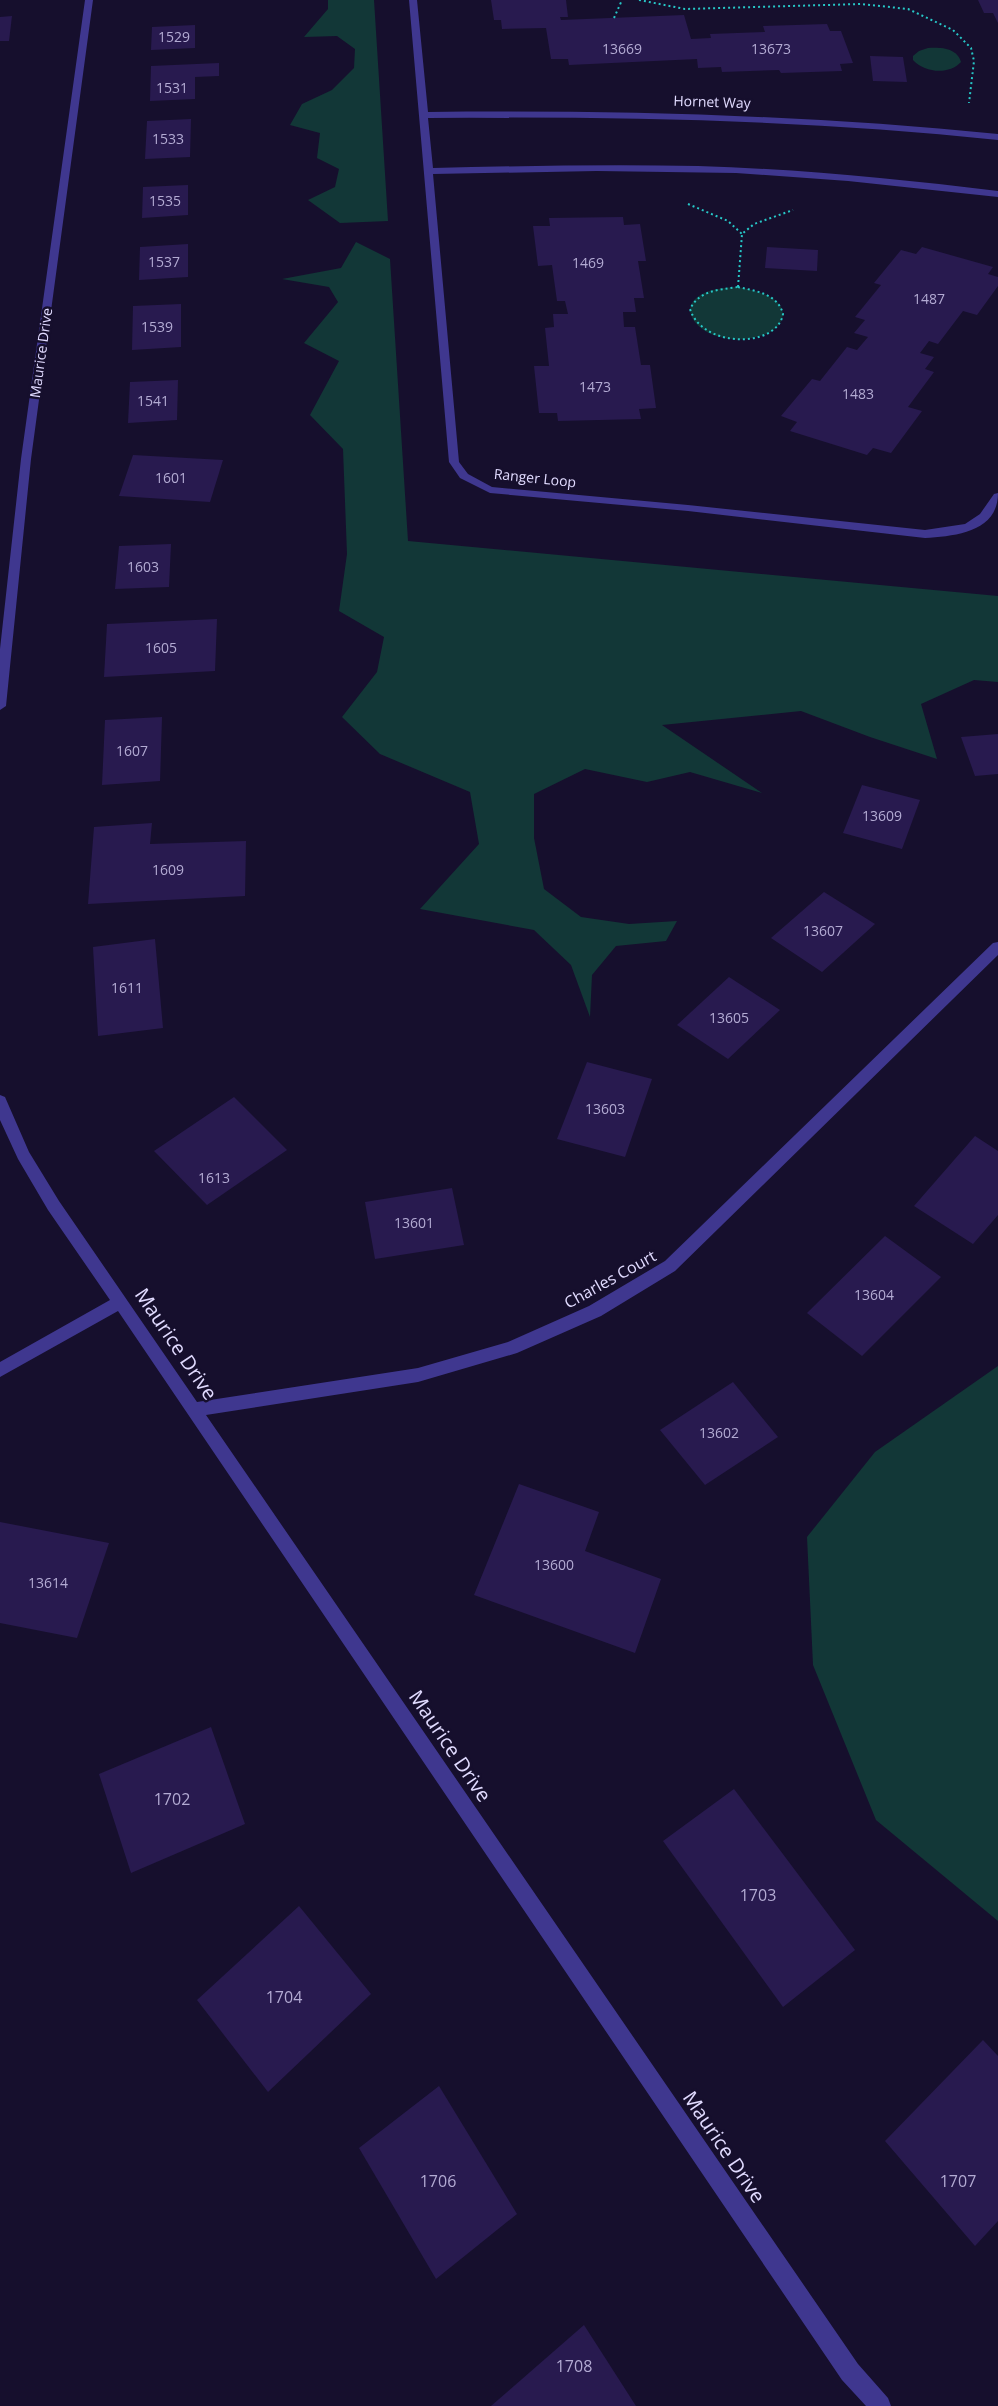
<svg xmlns="http://www.w3.org/2000/svg" width="998" height="2406" font-family="'Open Sans',sans-serif">
<rect width="100%" height="100%" fill="#160f2d"/>
<g fill="#123737">
<polygon points="328,0 374,0 388,221 340,223 308,200 335,187 339,169 317,158 320,133 290,125 302,104 332,90 354,68 355,49 337,36 304,37 328,9"/>
<path d="M928,48c13,-1 29,0 33,14 -12,13 -36,11 -48,-2v-4l6,-5z"/>
<polygon points="356,242 390,259 408,541 998,596 998,682 974,680 921,704 937,759 870,737 801,711 662,725 762,793 690,772 647,782 585,769 534,794 534,838 544,889 581,917 629,924 677,921 666,941 616,946 592,975 590,1017 571,965 534,930 420,909 479,844 470,792 380,754 342,717 377,672 384,637 339,611 347,554 343,449 310,415 339,361 304,343 338,302 329,287 282,279 341,268"/>
<path d="M738,287c14,3 44,8 45,27 0,9 -9,17 -17,20 -66,25 -117,-45 -28,-47z"/>
<polygon points="998,1366 998,1921 876,1820 813,1665 807,1537 875,1452"/>
</g>
<g fill="#281a4f">
<polygon points="491,0 566,0 568,17 560,17 561,20 684,15 691,39 711,38 710,34 765,32 763,26 827,24 830,31 841,31 853,63 840,64 842,71 781,73 779,70 722,72 721,67 698,68 697,59 569,65 568,59 551,59 546,28 502,29 501,20 494,20"/>
<polygon points="978,0 998,0 998,23 993,13 984,13"/>
<polygon points="12,16 9,41 0,41 0,17"/>
<polygon points="195,25 195,48 151,50 152,27"/>
<polygon points="870,56 903,57 907,82 873,81"/>
<polygon points="219,63 219,76 195,77 195,99 150,101 151,66"/>
<polygon points="191,119 190,157 145,159 147,121"/>
<polygon points="188,185 188,215 142,218 143,187"/>
<polygon points="623,217 624,225 640,224 646,261 638,261 644,298 634,298 636,312 623,312 624,327 635,327 641,365 650,365 656,408 639,409 641,419 558,421 557,413 539,413 534,366 549,366 545,328 554,327 553,314 568,314 565,301 557,301 552,265 538,266 533,226 550,226 549,218"/>
<polygon points="188,244 188,277 139,280 140,247"/>
<polygon points="767,247 818,250 817,271 765,268"/>
<polygon points="922,247 993,267 988,274 998,277 998,286 977,315 963,311 938,344 929,341 920,353 934,357 925,369 934,372 908,407 922,411 891,453 873,448 867,455 790,431 797,422 781,416 812,379 820,381 847,347 857,350 868,337 854,333 865,320 855,317 881,285 874,283 901,250 916,254"/>
<polygon points="181,304 181,347 132,350 133,306"/>
<polygon points="178,380 177,420 128,423 130,382"/>
<polygon points="133,455 223,460 210,502 119,496"/>
<polygon points="171,544 169,587 115,589 119,546"/>
<polygon points="217,619 215,671 104,677 107,624"/>
<polygon points="162,717 160,781 102,785 105,720"/>
<polygon points="998,734 998,774 975,776 961,737"/>
<polygon points="862,785 920,800 902,849 843,833"/>
<polygon points="152,823 150,844 246,841 245,896 88,904 94,827"/>
<polygon points="824,892 875,924 822,972 771,938"/>
<polygon points="155,939 163,1028 98,1036 93,947"/>
<polygon points="729,977 780,1010 728,1059 677,1025"/>
<polygon points="587,1062 652,1079 625,1157 557,1139"/>
<polygon points="234,1097 287,1150 207,1205 154,1151"/>
<polygon points="975,1136 998,1151 998,1215 973,1244 914,1206"/>
<polygon points="452,1188 464,1245 375,1259 365,1202"/>
<polygon points="885,1236 941,1277 862,1356 807,1313"/>
<polygon points="733,1382 778,1437 705,1485 660,1430"/>
<polygon points="519,1484 599,1512 585,1551 661,1579 635,1653 474,1595"/>
<polygon points="0,1522 109,1543 77,1638 0,1623"/>
<polygon points="211,1727 245,1824 131,1873 99,1774"/>
<polygon points="734,1789 855,1950 783,2007 663,1841"/>
<polygon points="299,1906 371,1994 268,2092 197,2000"/>
<polygon points="983,2040 998,2056 998,2221 975,2246 885,2141"/>
<polygon points="439,2086 517,2214 436,2279 359,2148"/>
<polygon points="584,2325 636,2406 491,2406"/>
</g>
<g fill="none" stroke-linecap="round" stroke-linejoin="round">
<g stroke="#27c7c7" stroke-width="2" stroke-dasharray="2 3" stroke-linecap="butt">
<polyline points="639,0 685,9 861,4 908,9 953,30 971,48 974,61 969,103"/>
<polyline points="614,18 622,0"/>
<polyline points="688,204 728,221 742,234"/>
<path d="M738,287c18,4 40,7 45,27 -6,35 -81,34 -93,-5 10,-19 28,-19 48,-22z"/>
<polyline points="738,287 742,234 754,224 793,210"/>
</g>
<g fill="#3f378f" fill-rule="evenodd">
<polygon points="85,0 93,0 31,459 6,706 0,710 0,649 21,459"/>
<path d="M409,0h8l11,112c190,-2 380,3 570,22v6c-190,-20 -379,-24 -570,-22l5,50c88,-2 176,-4 265,-2 100,3 200,13 300,25v6l-150,-16 -112,-8 -139,-2 -164,3 26,288 9,12 24,13 196,18 237,25 40,-6 15,-10 14,-20 4,-1c0,39 -42,43 -73,45l-237,-27 -198,-18 -30,-15 -11,-16z"/>
<polygon points="998,942 998,955 675,1271 601,1316 517,1353 418,1382 206,1415 858,2364 888,2398 891,2406 866,2406 842,2380 118,1311 0,1377 0,1362 110,1300 48,1210 18,1159 0,1120 0,1095 5,1097 29,1152 59,1201 197,1402 418,1368 508,1342 589,1306 665,1261 993,943"/>
</g>
</g>
<g text-anchor="middle" stroke-width="5" stroke-linejoin="round" paint-order="stroke">
<g font-size="14" fill="#b3abd3">
<text x="174" y="42">1529</text>
<text x="622" y="54">13669</text>
<text x="771" y="54">13673</text>
<text x="172" y="93">1531</text>
<text x="168" y="144">1533</text>
<text x="165" y="206">1535</text>
<text x="164" y="267">1537</text>
<text x="588" y="268">1469</text>
<text x="929" y="304">1487</text>
<text x="157" y="332">1539</text>
<text x="595" y="392">1473</text>
<text x="858" y="399">1483</text>
<text x="153" y="406">1541</text>
<text x="171" y="483">1601</text>
<text x="143" y="572">1603</text>
<text x="161" y="653">1605</text>
<text x="132" y="756">1607</text>
<text x="882" y="821">13609</text>
<text x="168" y="875">1609</text>
<text x="823" y="936">13607</text>
<text x="127" y="993">1611</text>
<text x="729" y="1023">13605</text>
<text x="605" y="1114">13603</text>
<text x="214" y="1183">1613</text>
<text x="414" y="1228">13601</text>
<text x="874" y="1300">13604</text>
<text x="719" y="1438">13602</text>
<text x="554" y="1570">13600</text>
<text x="48" y="1588">13614</text>
</g>
<g font-size="14" fill="#e1dbff" stroke="#160f2d">
<text transform="translate(712 102) rotate(2)" y="5">Hornet Way</text>
<text transform="translate(41 353) rotate(-82)" y="5">Maurice Drive</text>
<text transform="translate(535 478) rotate(6)" y="5">Ranger Loop</text>
</g>
<g font-size="16" fill="#e1dbff" stroke="#160f2d">
<text transform="translate(610 1279) rotate(-29)" y="6">Charles Court</text>
</g>
<g font-size="16" fill="#b3abd3">
<text x="172" y="1805">1702</text>
<text x="758" y="1901">1703</text>
<text x="284" y="2003">1704</text>
<text x="438" y="2187">1706</text>
<text x="958" y="2187">1707</text>
<text x="574" y="2372">1708</text>
</g>
<g font-size="20" fill="#e1dbff" stroke="#160f2d">
<text transform="translate(176 1344) rotate(56)" y="7">Maurice Drive</text>
<text transform="translate(450 1746) rotate(56)" y="7">Maurice Drive</text>
<text transform="translate(724 2147) rotate(56)" y="7">Maurice Drive</text>
</g>
</g>
</svg>
